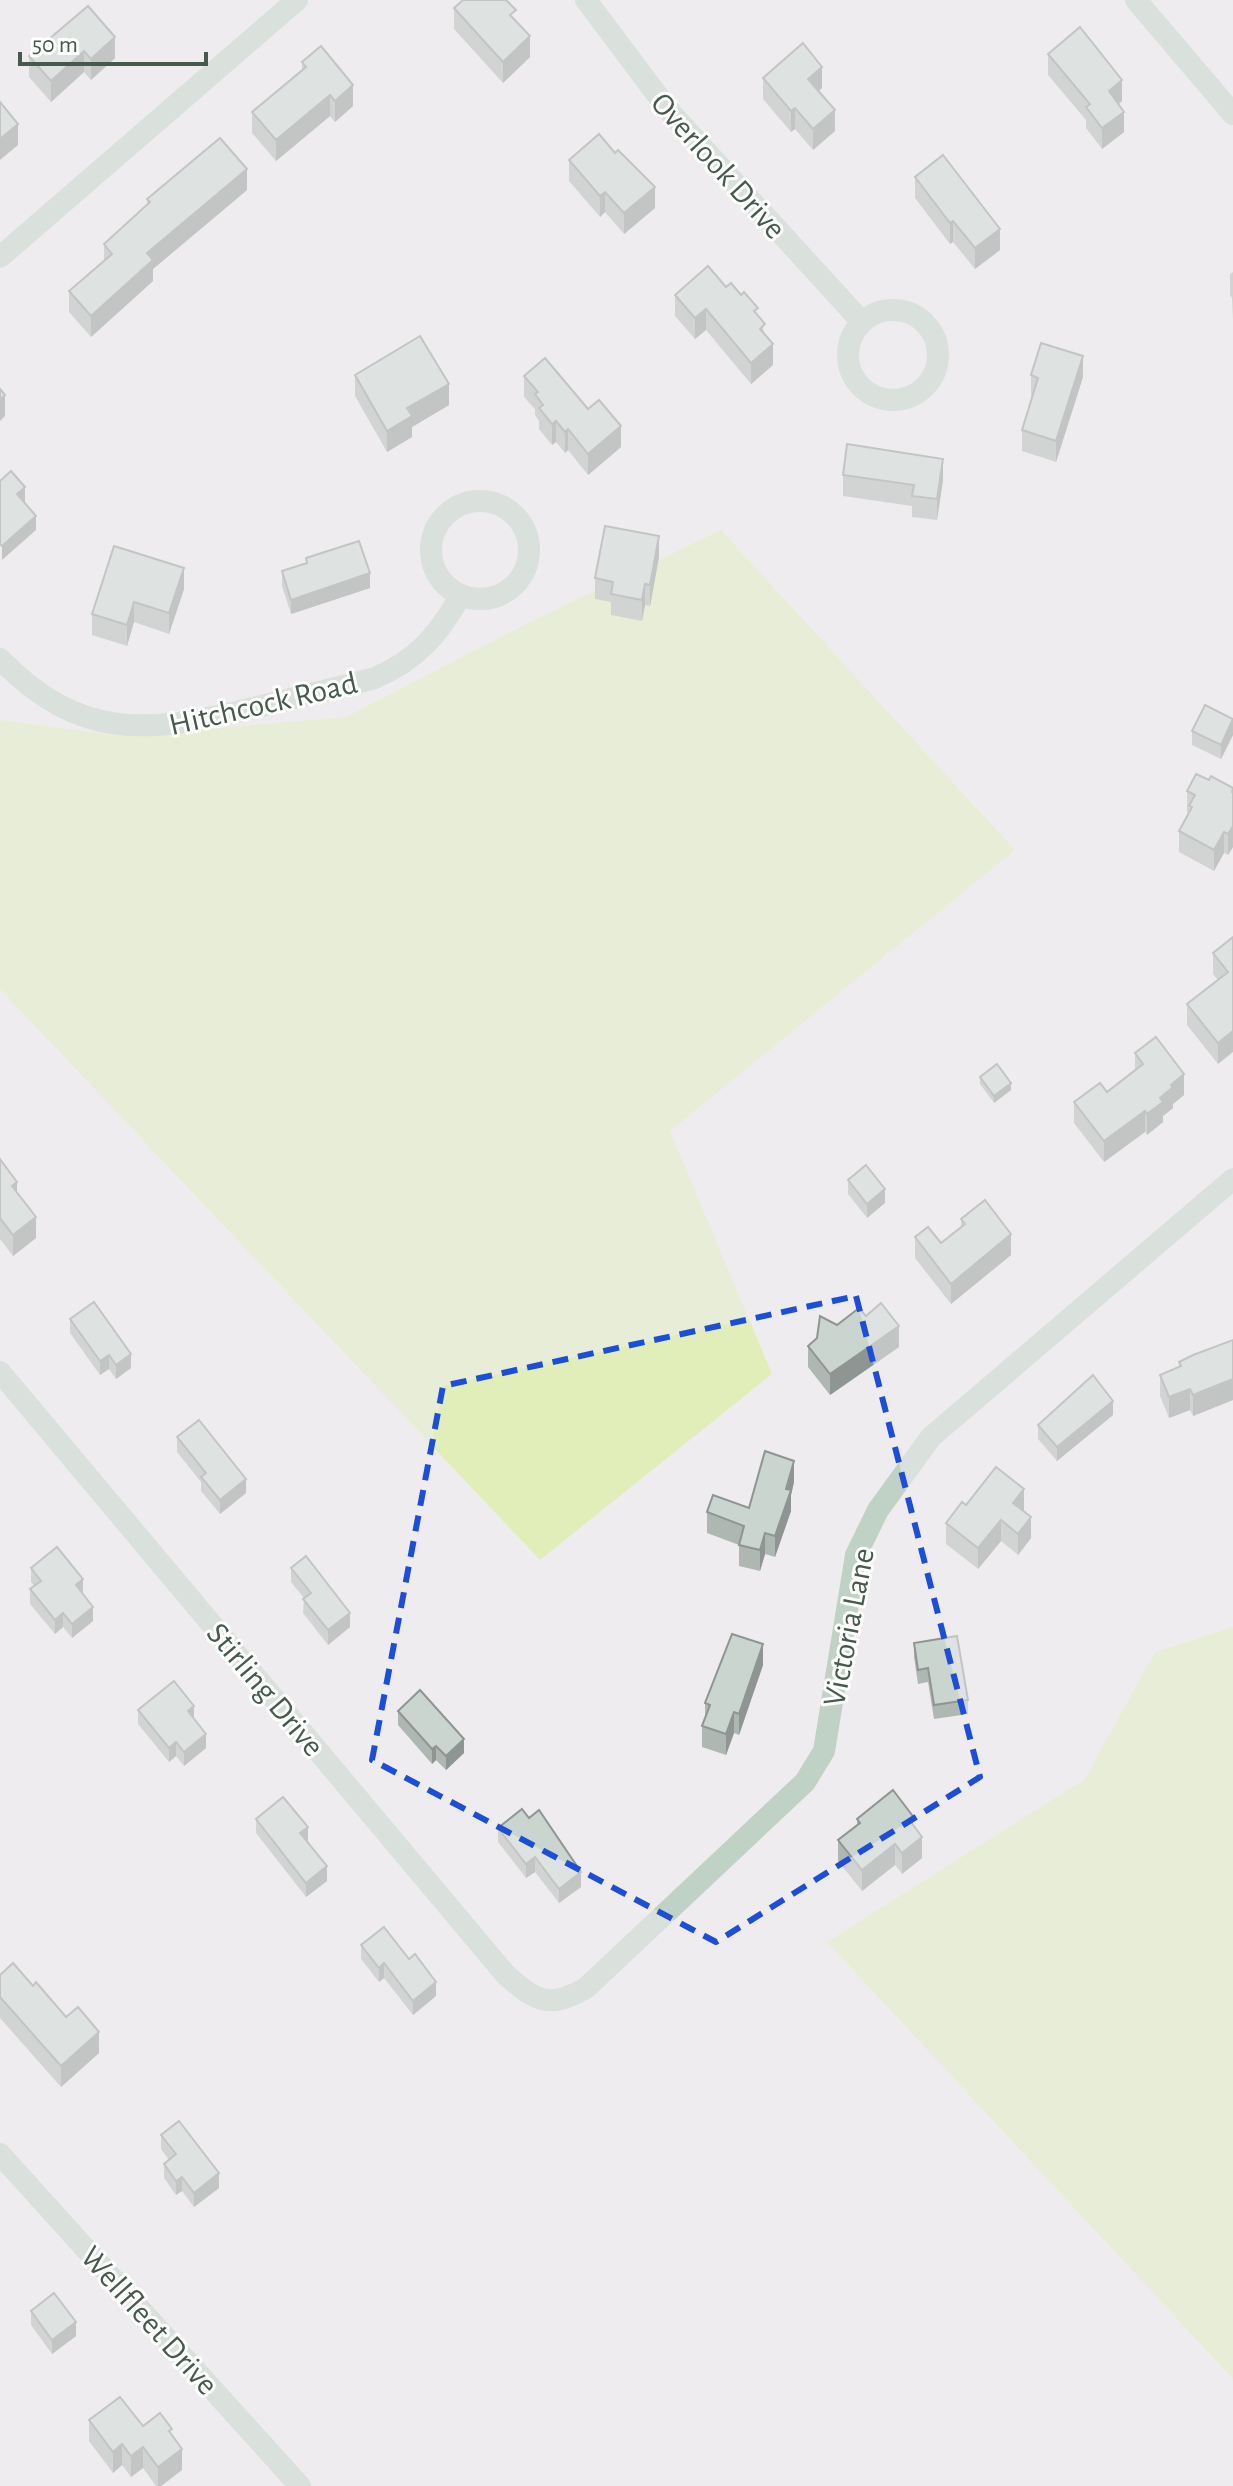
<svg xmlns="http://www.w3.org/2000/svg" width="1233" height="2486" font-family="'Alegreya Sans',sans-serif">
<rect width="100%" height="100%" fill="#efecef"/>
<g fill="#e1eeba">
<polygon points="721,530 1015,850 670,1131 772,1374 540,1560 0,989 0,720 123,736 346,717 528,623"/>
<polygon points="1233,1627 1233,2379 827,1942 1085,1779 1155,1652"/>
</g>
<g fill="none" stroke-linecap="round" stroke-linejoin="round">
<g stroke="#c0d2c5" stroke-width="22">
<polyline points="586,0 670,112 862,322"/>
<polyline points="1136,0 1233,114"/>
<polyline points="0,257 297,0"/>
<circle cx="893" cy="355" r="45"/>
<circle cx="480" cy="550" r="49"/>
<path d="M0,659c80,82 147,74 249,50 42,-10 84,-20 126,-31 43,-19 63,-43 86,-83"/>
<path d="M0,1372l506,603c31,27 43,34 80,13l219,-206 19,-31 32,-196 22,-45 53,-73 302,-258"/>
<polyline points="0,2154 300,2486"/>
</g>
</g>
<g fill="#afb7b3">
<polygon points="88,6 115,58 91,80 84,72 51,102 29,77 29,56"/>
<polygon points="454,8 516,21 530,57 503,83 454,29"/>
<polygon points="1048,54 1122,101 1119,104 1124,132 1102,149 1086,128 1086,120 1048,75"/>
<polygon points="302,62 353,106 335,122 330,116 276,161 252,133 252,112 302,71"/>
<polygon points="763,78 822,88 818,91 835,131 813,150 795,129 791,132 763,99"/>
<polygon points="615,153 655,208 624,234 605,212 600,217 569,181 569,160"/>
<polygon points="915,177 1000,250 975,269 953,242 950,244 915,198"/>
<polygon points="247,190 153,269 153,281 91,337 69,312 69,291 104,261 104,244 147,204 147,199"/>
<polygon points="1233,272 1233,320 1232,298 1230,295 1230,274"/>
<polygon points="726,287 758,315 765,334 773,365 751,384 706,330 695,339 675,316 675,295"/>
<polygon points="355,375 449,405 412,427 412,437 387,452 355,396"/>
<polygon points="1031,375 1083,377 1056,462 1022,451 1022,430 1032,397 1031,396"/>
<polygon points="524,376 588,409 621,447 588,475 568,450 565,453 556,442 552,445 539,429 539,421 535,415 535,409 524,397"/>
<polygon points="843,475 943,480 937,520 912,517 912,506 843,496"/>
<polygon points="114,546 184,589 169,634 134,622 127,646 92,635 92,614"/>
<polygon points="659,557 650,606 645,605 642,621 611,615 611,602 595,599 595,578"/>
<polygon points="306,558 370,588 291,614 282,586 282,571 306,563"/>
<polygon points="1233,719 1233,735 1221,759 1192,745 1192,731"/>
<polygon points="1209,780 1233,788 1233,847 1228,855 1224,853 1214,871 1179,852 1179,831 1189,814 1187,812 1187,791"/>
<polygon points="1233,937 1218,1064 1187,1025 1187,1004 1218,980 1213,974 1213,953"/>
<polygon points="1135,1053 1184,1095 1173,1104 1173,1108 1163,1116 1163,1122 1147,1135 1145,1132 1104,1162 1074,1123 1074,1102 1107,1092 1135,1071"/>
<polygon points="980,1077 1011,1090 994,1103 980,1084"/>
<polygon points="0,1159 17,1193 36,1238 13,1256 0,1239"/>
<polygon points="848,1180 885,1203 867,1218 848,1194"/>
<polygon points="961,1219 1011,1255 951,1304 915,1258 915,1237 941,1243 961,1228"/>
<polygon points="866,1316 899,1347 830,1395 808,1367 808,1346 837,1325"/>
<polygon points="70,1319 131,1368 116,1379 109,1369 100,1375 70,1333"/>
<polygon points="1233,1340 1233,1400 1193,1416 1190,1410 1169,1418 1160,1396 1160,1375 1179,1367 1179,1362"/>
<polygon points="1113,1415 1057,1461 1038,1439 1038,1425"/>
<polygon points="177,1437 246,1493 220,1514 201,1491 201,1482 177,1452"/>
<polygon points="794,1482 791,1495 791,1511 775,1557 765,1554 760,1571 739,1566 739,1545 707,1533 707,1512 749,1508"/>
<polygon points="966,1505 1024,1510 1023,1511 1031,1538 1018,1555 1001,1541 978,1569 946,1544 946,1523"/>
<polygon points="31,1568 83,1594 93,1621 72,1638 63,1627 55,1634 30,1604 30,1589 34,1586 31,1582"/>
<polygon points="291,1568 350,1627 328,1645 303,1613 304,1598 291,1582"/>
<polygon points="914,1643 968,1700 968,1714 934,1719 928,1682 918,1684 914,1657"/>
<polygon points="763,1665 739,1735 734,1733 726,1755 702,1747 702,1726 705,1718 705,1703"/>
<polygon points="138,1710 194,1719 206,1748 184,1766 176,1756 169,1762 138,1724"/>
<polygon points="398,1711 464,1753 446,1770 436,1760 432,1764 398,1725"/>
<polygon points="256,1819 327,1881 306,1897 256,1833"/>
<polygon points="857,1819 915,1828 922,1858 902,1874 895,1865 862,1891 838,1861 838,1840 857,1825"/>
<polygon points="498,1828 581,1887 559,1903 535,1872 526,1878 498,1842"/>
<polygon points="361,1945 436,1996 413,2015 384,1978 379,1982 361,1959"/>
<polygon points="0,1975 33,1986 99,2053 61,2087 0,2018"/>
<polygon points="161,2135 219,2188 194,2207 182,2191 176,2195 164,2178 164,2164 169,2160 161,2149"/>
<polygon points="31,2311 76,2336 52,2354 31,2325"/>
<polygon points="89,2420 143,2426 172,2436 182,2470 161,2486 156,2486 143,2468 131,2477 122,2465 113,2473 89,2441"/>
</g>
<g fill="#8e9592">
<polygon points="530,36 530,57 503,83 503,62"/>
<polygon points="115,37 115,58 91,80 91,59"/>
<polygon points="84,51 84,72 51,102 51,81"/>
<polygon points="822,67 822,88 808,100 808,79"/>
<polygon points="1122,80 1122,101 1109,112 1109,91"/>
<polygon points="353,85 353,106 335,122 335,101"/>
<polygon points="330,95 330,116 276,161 276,140"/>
<polygon points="795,108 795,129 791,132 791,111"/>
<polygon points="835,110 835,131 813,150 813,129"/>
<polygon points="1124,112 1124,132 1102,149 1102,128"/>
<polygon points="18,124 18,145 0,160 0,139"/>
<polygon points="247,169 247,190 153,269 153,281 91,337 91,316 147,253"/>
<polygon points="655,187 655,208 624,234 624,213"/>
<polygon points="605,192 605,212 600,217 600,196"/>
<polygon points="953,221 953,242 950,244 950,223"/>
<polygon points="1000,229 1000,250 975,269 975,248"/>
<polygon points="706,309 706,330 695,339 695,318"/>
<polygon points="773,344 773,365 751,384 751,363"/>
<polygon points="1083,356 1083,377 1056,462 1056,441"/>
<polygon points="449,384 449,405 412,427 412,437 387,452 387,431 407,408"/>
<polygon points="5,395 5,416 0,421 0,400"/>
<polygon points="556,421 556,442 552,445 552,424"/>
<polygon points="621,426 621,447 588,475 588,454"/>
<polygon points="568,429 568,450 565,453 565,432"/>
<polygon points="943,459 943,480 937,520 937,499"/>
<polygon points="25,487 25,502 17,508 17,494"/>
<polygon points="36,516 36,530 2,560 2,546"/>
<polygon points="659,536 659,557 650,606 650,585"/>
<polygon points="184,568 184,589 169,634 169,613"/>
<polygon points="370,573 370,588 291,614 291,600"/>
<polygon points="645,584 645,605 642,621 642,600"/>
<polygon points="134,602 134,622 127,646 127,625"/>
<polygon points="1233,721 1233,735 1221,759 1221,745"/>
<polygon points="1233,826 1233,847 1228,855 1228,834"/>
<polygon points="1224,832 1224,853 1214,871 1214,850"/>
<polygon points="1233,1031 1233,1052 1218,1064 1218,1043"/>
<polygon points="1184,1074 1184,1095 1173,1104 1173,1108 1163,1116 1163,1122 1147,1135 1147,1114 1171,1085"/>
<polygon points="1011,1083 1011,1090 994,1103 994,1096"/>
<polygon points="1145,1111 1145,1132 1104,1162 1104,1141"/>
<polygon points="17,1182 17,1203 12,1186"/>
<polygon points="885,1189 885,1203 867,1218 867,1204"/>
<polygon points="36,1217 36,1238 13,1256 13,1235"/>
<polygon points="1011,1234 1011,1255 951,1304 951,1284"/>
<polygon points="899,1326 899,1347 830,1395 830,1374"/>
<polygon points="131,1354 131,1368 116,1379 116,1365"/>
<polygon points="109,1355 109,1369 100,1375 100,1361"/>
<polygon points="1233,1379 1233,1400 1193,1416 1193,1395"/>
<polygon points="1190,1389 1190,1410 1169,1418 1169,1397"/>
<polygon points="1113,1401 1113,1415 1057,1461 1057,1447"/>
<polygon points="794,1461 794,1482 791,1495 791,1511 775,1557 775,1536"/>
<polygon points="246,1479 246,1493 220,1514 220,1500"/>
<polygon points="1024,1489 1024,1510 1013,1524 1013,1503"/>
<polygon points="1031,1517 1031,1538 1018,1555 1018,1534"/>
<polygon points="1001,1520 1001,1541 978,1569 978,1548"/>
<polygon points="765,1533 765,1554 760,1571 760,1550"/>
<polygon points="83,1579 83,1593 76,1585"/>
<polygon points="93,1607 93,1621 72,1638 72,1624"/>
<polygon points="63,1613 63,1627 55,1634 55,1620"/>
<polygon points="350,1613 350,1627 328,1645 328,1630"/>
<polygon points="763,1644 763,1665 739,1735 739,1714"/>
<polygon points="194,1706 194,1721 188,1711"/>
<polygon points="734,1712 734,1733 726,1755 726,1734"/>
<polygon points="206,1734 206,1748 184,1766 184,1752"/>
<polygon points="464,1739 464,1753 446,1770 446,1756"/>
<polygon points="176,1742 176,1756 169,1762 169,1748"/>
<polygon points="436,1746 436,1760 432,1764 432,1749"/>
<polygon points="308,1827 308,1842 300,1833"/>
<polygon points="922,1837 922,1858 902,1874 902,1853"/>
<polygon points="895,1844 895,1865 862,1891 862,1870"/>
<polygon points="535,1857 535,1872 526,1878 526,1864"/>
<polygon points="327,1866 327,1881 306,1897 306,1883"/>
<polygon points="581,1872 581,1887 559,1903 559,1889"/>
<polygon points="384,1963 384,1978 379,1982 379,1968"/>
<polygon points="436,1982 436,1996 413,2015 413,2001"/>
<polygon points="99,2032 99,2053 61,2087 61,2066"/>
<polygon points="219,2173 219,2188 194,2207 194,2193"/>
<polygon points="182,2177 182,2191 176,2195 176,2181"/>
<polygon points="76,2322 76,2336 52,2354 52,2340"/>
<polygon points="122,2444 122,2465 113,2473 113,2452"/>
<polygon points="143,2447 143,2468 131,2477 131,2456"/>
<polygon points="182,2449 182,2470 161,2486 158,2486 158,2467"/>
</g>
<g fill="#cbd5d0" stroke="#8e9592" stroke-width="2">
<polygon points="463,0 506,0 516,10 510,15 530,36 503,62 454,8"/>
<polygon points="88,6 115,37 91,59 84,51 51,81 29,56"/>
<polygon points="1080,27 1122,80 1109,91 1124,112 1102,128 1086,107 1090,104 1048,54"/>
<polygon points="803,43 822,67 808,79 835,110 813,129 795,108 791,111 763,78"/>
<polygon points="321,46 353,85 335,101 330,95 276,140 252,112 306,67 302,62"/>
<polygon points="0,102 18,124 0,139"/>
<polygon points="599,134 615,153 618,150 655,187 624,213 605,192 600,196 569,160"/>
<polygon points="220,138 247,169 147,253 153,260 91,316 69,291 112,254 104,244 150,202 147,199"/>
<polygon points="943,155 1000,229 975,248 953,221 950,223 915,177"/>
<polygon points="708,266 726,287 731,283 741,295 744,292 758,308 754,311 765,324 760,329 773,344 751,363 706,309 695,318 675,295"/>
<polygon points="420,336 449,384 407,408 412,416 387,431 355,375"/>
<polygon points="1041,343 1083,356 1056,441 1022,430 1038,378 1031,375"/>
<polygon points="545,358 588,409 599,400 621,426 588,454 568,429 565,432 556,421 552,424 539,408 543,405 535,394 538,392 524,376"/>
<polygon points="0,389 5,395 0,400"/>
<polygon points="847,444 943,459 937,499 912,496 914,485 843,475"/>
<polygon points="11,471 25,487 17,494 36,516 2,546 0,544 0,481"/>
<polygon points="605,526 659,536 650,585 645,584 642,600 611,594 613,582 595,578"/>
<polygon points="359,541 370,573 291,600 282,571 307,563 306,558"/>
<polygon points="114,546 184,568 169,613 134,602 127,625 92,614"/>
<polygon points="1205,705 1233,719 1221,745 1192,731"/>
<polygon points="1196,774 1209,780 1211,776 1233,788 1232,792 1233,793 1233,826 1228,834 1224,832 1214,850 1179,831 1192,807 1189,806 1195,795 1187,791"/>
<polygon points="1233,937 1233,1031 1218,1043 1187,1004 1228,972 1213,953"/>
<polygon points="1156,1037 1184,1074 1171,1085 1173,1087 1160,1098 1163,1102 1147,1114 1145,1111 1104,1141 1074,1102 1100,1083 1107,1092 1143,1064 1135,1053"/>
<polygon points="997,1064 1011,1083 994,1096 980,1077"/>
<polygon points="0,1159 17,1182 12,1186 36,1217 13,1235 0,1218"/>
<polygon points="866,1165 885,1189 867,1204 848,1180"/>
<polygon points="985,1200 1011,1234 951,1284 915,1237 928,1227 941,1243 965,1224 961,1219"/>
<polygon points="94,1302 131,1354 116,1365 109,1355 100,1361 70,1319"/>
<polygon points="881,1303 899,1326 830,1374 808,1346 817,1338 820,1316 837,1325 859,1308 866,1316"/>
<polygon points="1233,1340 1233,1379 1193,1395 1190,1389 1169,1397 1160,1375 1181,1366 1179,1362 1193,1355"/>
<polygon points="1093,1375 1113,1401 1057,1447 1038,1425"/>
<polygon points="199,1420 246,1479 220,1500 201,1477 206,1473 177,1437"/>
<polygon points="765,1451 794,1461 786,1489 791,1490 775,1536 765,1533 760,1550 739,1545 744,1526 707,1512 713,1495 749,1508"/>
<polygon points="996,1467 1024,1489 1013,1503 1031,1517 1018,1534 1001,1520 978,1548 946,1523 962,1502 966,1505"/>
<polygon points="57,1547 83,1579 76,1585 93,1607 72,1624 63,1613 55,1620 30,1589 41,1581 31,1568"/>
<polygon points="306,1556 350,1613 328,1630 303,1599 311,1593 291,1568"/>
<polygon points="732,1634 763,1644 739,1714 734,1712 726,1734 702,1726 710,1705 705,1703"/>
<polygon points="957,1636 968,1700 934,1705 928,1668 918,1670 914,1643"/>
<polygon points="174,1681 194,1706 188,1711 206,1734 184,1752 176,1742 169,1748 138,1710"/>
<polygon points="420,1690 464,1739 446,1756 436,1746 432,1749 398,1711"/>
<polygon points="893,1790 915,1819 911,1822 922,1837 902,1853 895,1844 862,1870 838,1840 860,1823 857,1819"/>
<polygon points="283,1797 308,1827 300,1833 327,1866 306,1883 256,1819"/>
<polygon points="522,1809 529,1818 539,1810 581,1872 559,1889 535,1857 526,1864 498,1828"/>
<polygon points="384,1927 409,1959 415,1954 436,1982 413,2001 384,1963 379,1968 361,1945"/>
<polygon points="13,1963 33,1986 36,1982 66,2017 78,2007 99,2032 61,2066 0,1997 0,1975"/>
<polygon points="179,2121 219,2173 194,2193 182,2177 176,2181 164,2164 176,2154 161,2135"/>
<polygon points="54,2293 76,2322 52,2340 31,2311"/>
<polygon points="120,2397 143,2426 160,2413 172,2429 169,2431 182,2449 158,2467 143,2447 131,2456 122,2444 113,2452 89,2420"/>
</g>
<path d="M0 0H1233V2486H0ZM856,1296l124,481 -264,165 -344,-182 71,-374z" fill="#efecef" fill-opacity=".55" fill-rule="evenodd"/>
<path fill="none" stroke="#1d4ed8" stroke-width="6" stroke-dasharray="16 10" stroke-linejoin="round" d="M856,1296l124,481 -264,165 -344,-182 71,-374z"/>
<g text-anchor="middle" stroke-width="6" stroke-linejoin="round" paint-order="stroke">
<g font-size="32" fill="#455a4c" stroke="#fff">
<text transform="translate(719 165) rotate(48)" y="11">Overlook Drive</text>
<text transform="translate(263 703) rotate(-13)" y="11">Hitchcock Road</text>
<text transform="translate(848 1627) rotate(-79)" y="11">Victoria Lane</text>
<text transform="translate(266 1689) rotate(50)" y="11">Stirling Drive</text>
<text transform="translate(150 2320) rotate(48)" y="11">Wellfleet Drive</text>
</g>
</g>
<path d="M20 52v12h186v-12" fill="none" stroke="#455a4c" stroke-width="4"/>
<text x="32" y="52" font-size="24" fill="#455a4c" stroke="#ffffff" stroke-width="6" paint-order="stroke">50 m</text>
</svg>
